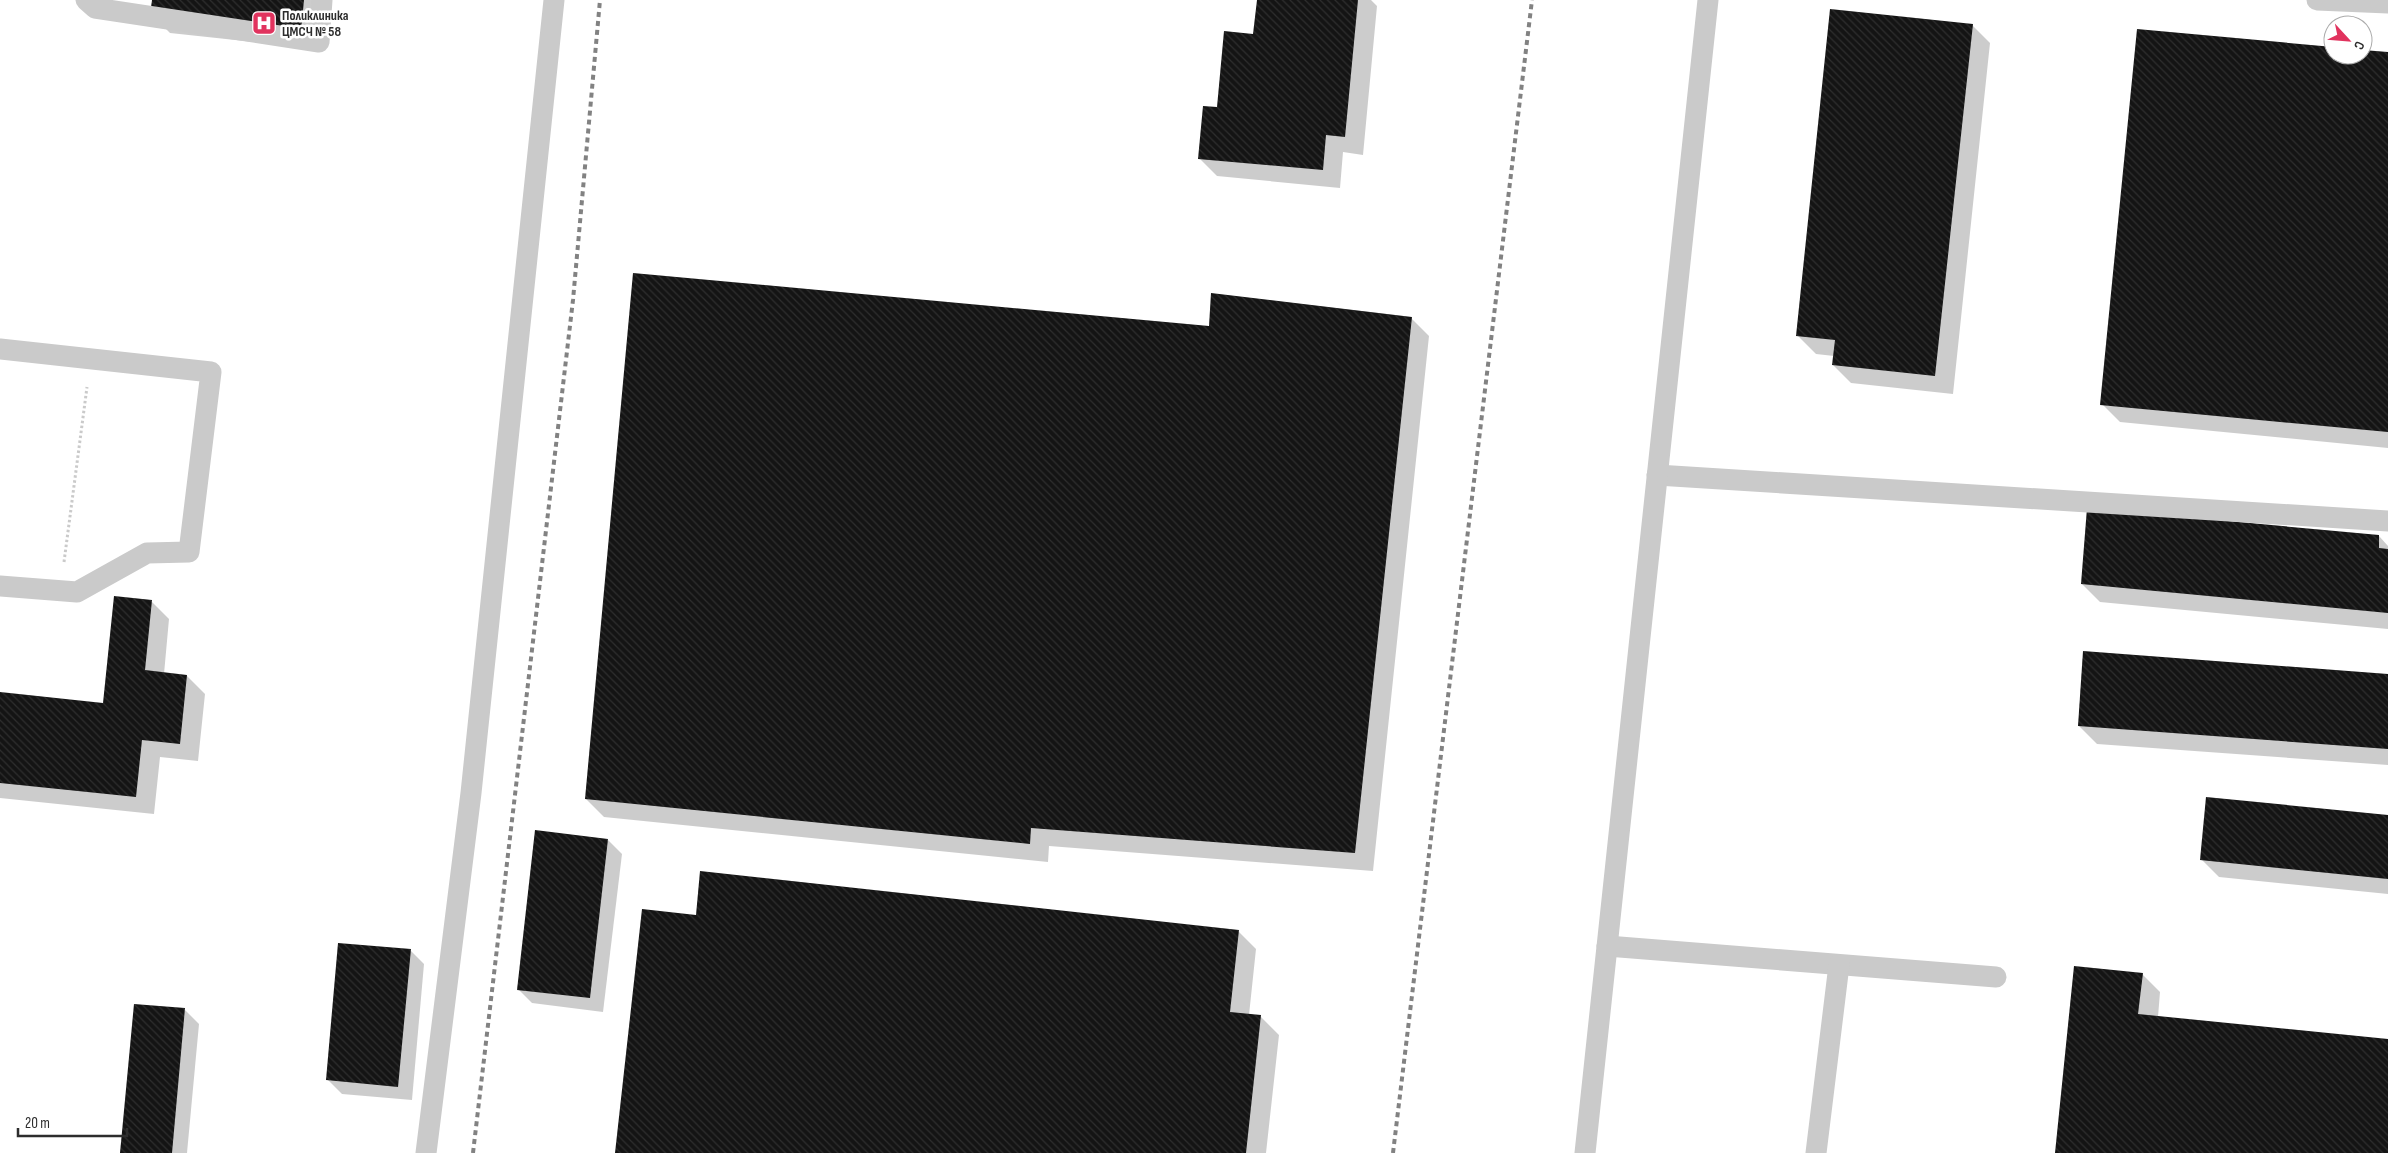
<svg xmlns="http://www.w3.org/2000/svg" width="2388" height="1153" font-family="'Sofia Sans Condensed',sans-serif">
<defs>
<pattern id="building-back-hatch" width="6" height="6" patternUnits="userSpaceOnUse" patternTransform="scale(1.25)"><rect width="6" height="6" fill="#141414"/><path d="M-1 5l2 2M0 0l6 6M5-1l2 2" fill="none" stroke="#2e2e2e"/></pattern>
</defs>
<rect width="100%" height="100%" fill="#fff"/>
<g fill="#0003">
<polygon points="153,0 324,0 319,49 170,33 152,15"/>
<polygon points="1258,0 1371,0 1377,6 1363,155 1343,152 1340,188 1217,176 1199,158 1218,108 1255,36"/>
<polygon points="1972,25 1990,43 1953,394 1851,383 1833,365 1834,356 1816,354 1798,336"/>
<polygon points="2333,48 2333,55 2363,55 2363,51 2388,54 2388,448 2120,422 2102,404"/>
<polygon points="1411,318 1429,336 1373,871 1049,846 1048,862 604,817 586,799 1210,328"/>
<polygon points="2379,536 2388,546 2388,629 2100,602 2082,584"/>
<polygon points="151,601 169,619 164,674 187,676 205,694 198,761 160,757 154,814 0,798 0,693 104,704"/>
<polygon points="2388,675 2388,765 2097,744 2079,726"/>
<polygon points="2388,816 2388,894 2219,877 2201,859"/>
<polygon points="608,840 622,854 603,1012 532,1003 518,989"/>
<polygon points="697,916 1238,931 1256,949 1249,1015 1261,1017 1279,1035 1266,1153 616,1153"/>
<polygon points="410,950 424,964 412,1100 342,1094 328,1080"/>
<polygon points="2142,974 2160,992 2158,1017 2388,1040 2388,1153 2056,1153"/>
<polygon points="185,1010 199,1024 187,1153 121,1153"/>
</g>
<g fill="url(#building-back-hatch)">
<polygon points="152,0 304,0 301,31 150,15"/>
<polygon points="1257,0 1358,0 1345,137 1326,135 1323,170 1198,159 1203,106 1217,107 1224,31 1253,34"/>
<polygon points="1830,9 1973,24 1935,376 1832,365 1835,340 1796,336"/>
<polygon points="2137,29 2333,47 2333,55 2363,55 2363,50 2388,52 2388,432 2100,405"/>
<polygon points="633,273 1209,326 1211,293 1412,317 1355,853 1031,828 1030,844 585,799"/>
<polygon points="2087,508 2379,535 2379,548 2388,549 2388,613 2081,584"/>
<polygon points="114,596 152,600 145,670 187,675 180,744 142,740 136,797 0,783 0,692 103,703"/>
<polygon points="2083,651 2388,674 2388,749 2078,726"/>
<polygon points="2206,797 2388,815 2388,879 2200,860"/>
<polygon points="535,830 608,839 590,998 517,990"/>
<polygon points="700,871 1239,930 1230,1012 1261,1015 1246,1153 615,1153 642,909 696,915"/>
<polygon points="338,943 411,949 398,1087 326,1080"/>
<polygon points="2074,966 2143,973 2138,1014 2388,1039 2388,1153 2055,1153"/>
<polygon points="134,1004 185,1008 172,1153 120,1153"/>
</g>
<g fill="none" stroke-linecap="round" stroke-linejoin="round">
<polyline stroke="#cacaca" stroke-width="3" stroke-dasharray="2.5 2.5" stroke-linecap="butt" points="64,562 87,387"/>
<g stroke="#cacaca" stroke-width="21">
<polyline points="86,0 95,8 319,42 322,0"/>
<polyline points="2317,0 2388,3"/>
<polyline points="0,349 211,372 189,552 147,553 77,592 0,586"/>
<polyline points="1657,475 2388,521"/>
<polyline points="1607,946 1996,977"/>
<polyline points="426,1153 471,793 554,0"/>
<polyline points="1585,1153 1708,0"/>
<polyline points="1816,1153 1839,965"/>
</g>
<g stroke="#828282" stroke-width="4" stroke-dasharray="5 4" stroke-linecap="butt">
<polyline points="473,1153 573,300 600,0"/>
<polyline points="1393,1153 1532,0"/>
</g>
</g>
<defs>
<g id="hospital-square" transform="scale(1.25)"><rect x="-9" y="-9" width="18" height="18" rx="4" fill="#e1335e" stroke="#fff"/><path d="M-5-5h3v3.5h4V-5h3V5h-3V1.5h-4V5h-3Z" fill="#fff"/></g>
</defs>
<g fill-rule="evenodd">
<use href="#hospital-square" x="264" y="23"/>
</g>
<g text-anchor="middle" stroke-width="5" stroke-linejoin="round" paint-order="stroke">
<g font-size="14" font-weight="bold" fill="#2d2d2d" stroke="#fff" text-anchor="start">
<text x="282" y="20">Поликлиника<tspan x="282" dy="16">ЦМСЧ № 58</tspan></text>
</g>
</g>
<g transform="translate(2348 40) rotate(116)"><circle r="24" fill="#ffffff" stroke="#ababab"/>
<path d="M0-4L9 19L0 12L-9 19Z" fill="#e1335e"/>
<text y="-8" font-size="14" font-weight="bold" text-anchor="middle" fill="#2d2d2d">С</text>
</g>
<path d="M18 1128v8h109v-8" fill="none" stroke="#2d2d2d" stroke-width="2.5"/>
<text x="25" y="1128" font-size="15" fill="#2d2d2d" stroke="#ffffff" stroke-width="4" paint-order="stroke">20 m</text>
</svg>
